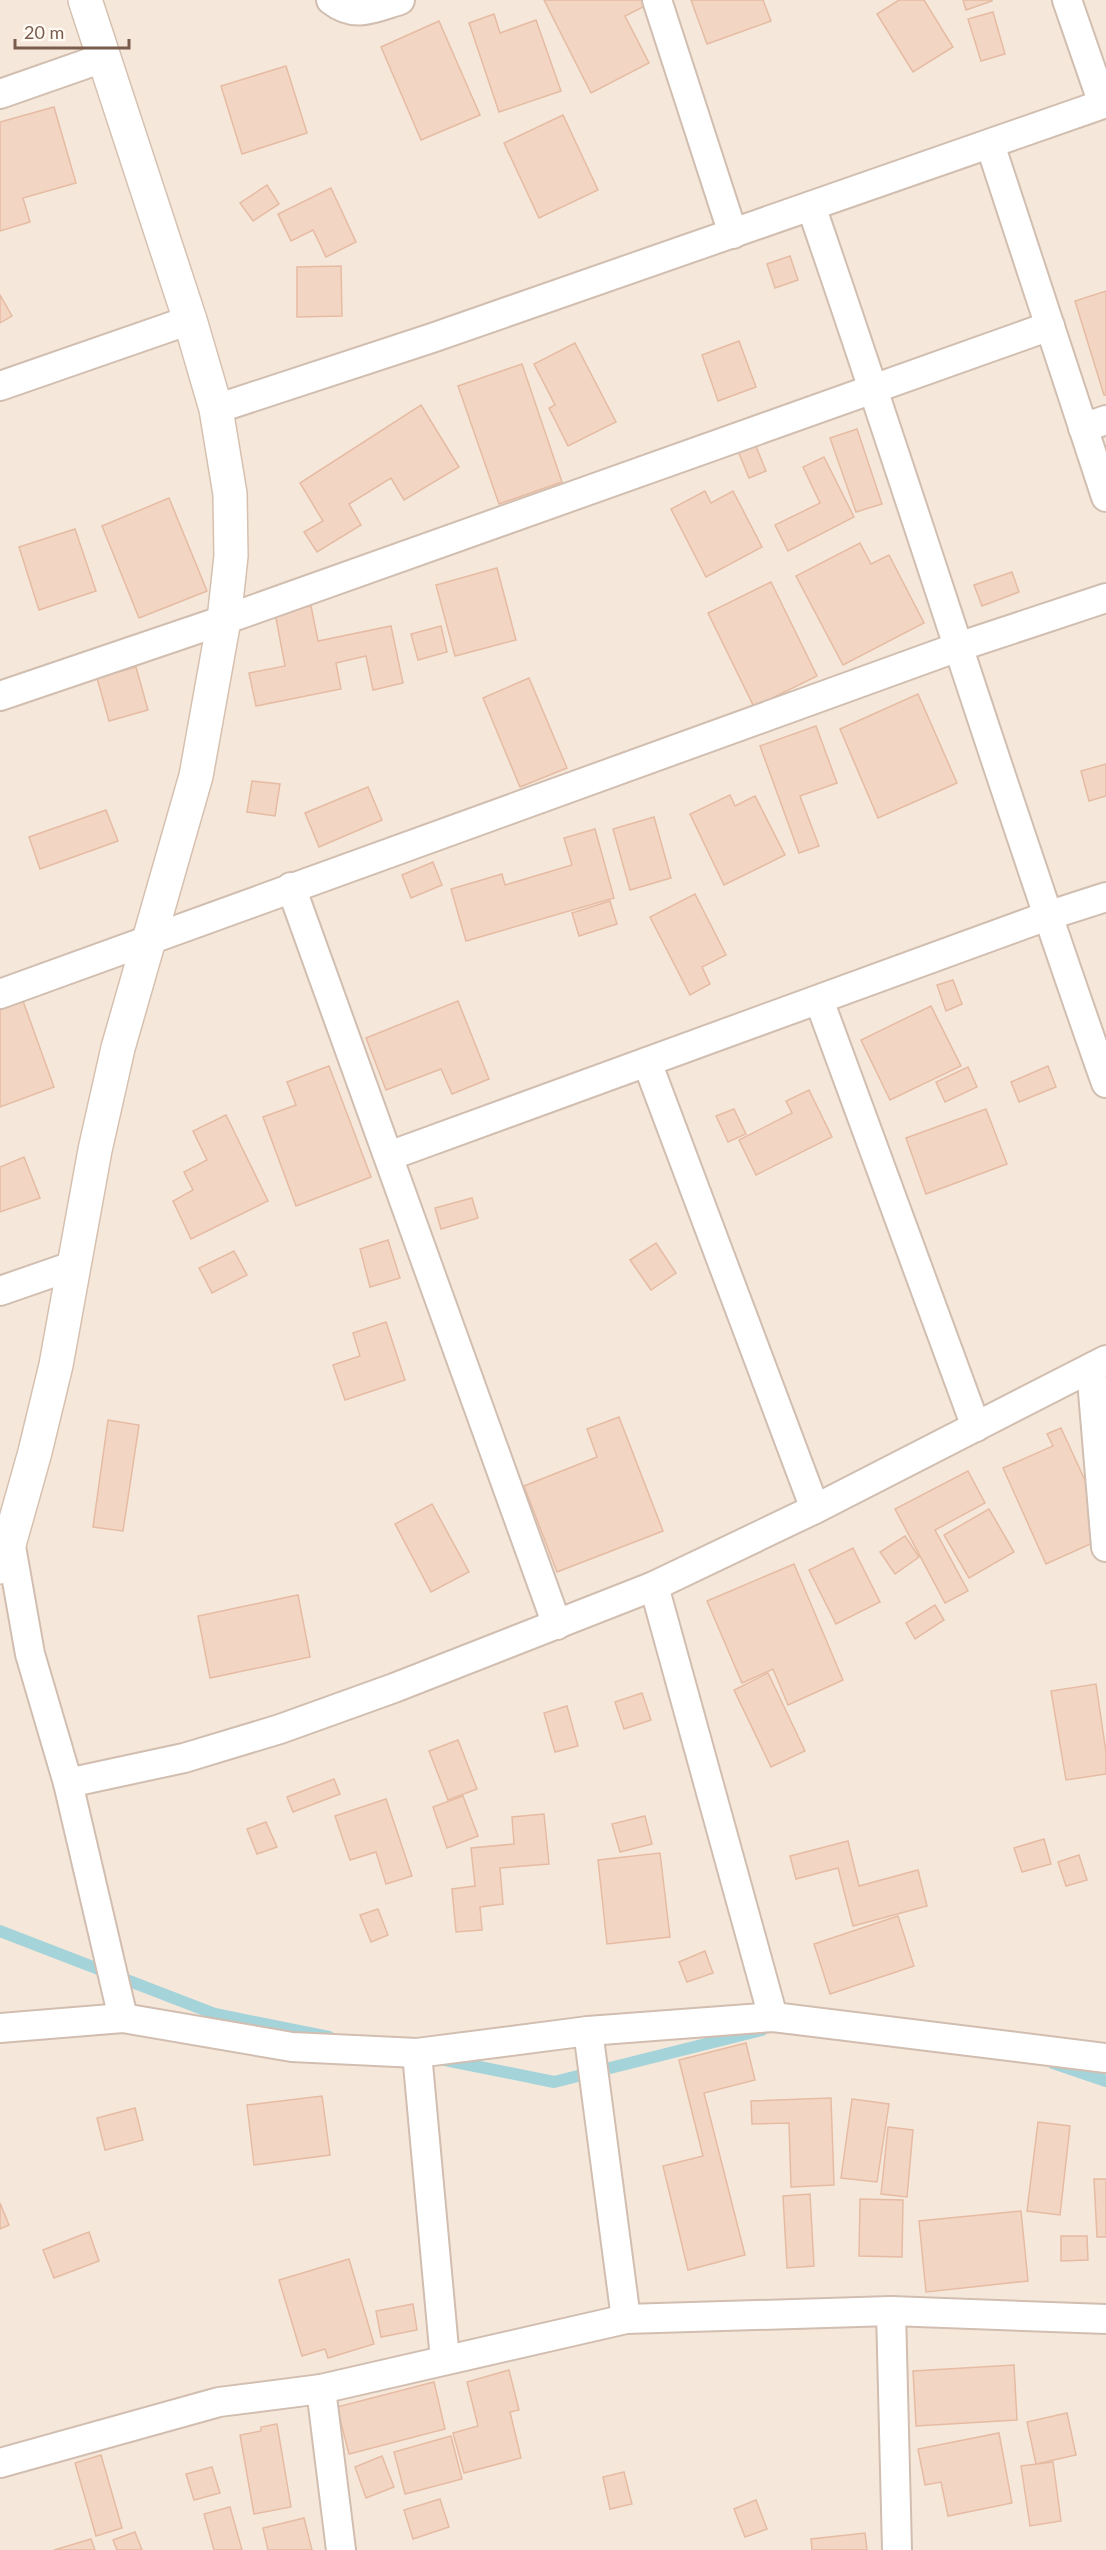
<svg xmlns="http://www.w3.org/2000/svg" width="1106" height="2550" font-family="Lato,sans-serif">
<rect width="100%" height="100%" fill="#fdf6ec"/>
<rect fill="#f5e8da" x="0" y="0" width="1106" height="2550"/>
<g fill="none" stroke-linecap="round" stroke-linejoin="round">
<g stroke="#a5d3da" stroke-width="12">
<polyline points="0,1931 215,2014 329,2037"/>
<polyline points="440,2059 554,2082 762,2030"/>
<polyline points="1053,2063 1106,2081"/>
</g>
</g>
<g fill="#f3d5c3" stroke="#e6bba3" stroke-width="1.5">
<polygon points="544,0 642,0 645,6 625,16 649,63 591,93"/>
<polygon points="691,0 763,0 771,21 707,44"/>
<polygon points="899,0 924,0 953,47 913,72 877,14"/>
<polygon points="963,0 992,0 992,1 966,10"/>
<polygon points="993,12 1005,54 981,61 968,19"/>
<polygon points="494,14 500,33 536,20 561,91 499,112 469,23"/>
<polygon points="439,21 480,115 421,140 381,47"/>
<polygon points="286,66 307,133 242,154 221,86"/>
<polygon points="54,107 76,183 23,198 30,222 0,231 0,122"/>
<polygon points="563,115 598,190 539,218 504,143"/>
<polygon points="267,185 279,204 253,221 240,203"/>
<polygon points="331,188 356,242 326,257 313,230 291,241 278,214"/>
<polygon points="790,256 798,280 775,288 767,264"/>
<polygon points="341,266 342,316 297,317 297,267"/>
<polygon points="1106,291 1106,395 1104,395 1075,301"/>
<polygon points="0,295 12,316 0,323"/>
<polygon points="739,341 756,387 718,401 702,355"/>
<polygon points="575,343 616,422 568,446 549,408 555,405 534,364"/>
<polygon points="522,364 562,482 499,504 458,386"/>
<polygon points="421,405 459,467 404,500 391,478 349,504 361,525 317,552 304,532 323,521 300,483"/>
<polygon points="857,429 882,504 856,512 830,438"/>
<polygon points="753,439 766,471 749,478 736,446"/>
<polygon points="824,457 854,517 788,551 775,525 820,503 803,467"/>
<polygon points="705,491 711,503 733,491 762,547 706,577 671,509"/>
<polygon points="169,498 207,591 139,618 102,526"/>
<polygon points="75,529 96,591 39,610 19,547"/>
<polygon points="860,543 871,564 889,555 924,623 843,665 796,576"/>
<polygon points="497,568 516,640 455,656 436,585"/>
<polygon points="1012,572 1019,592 982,606 974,585"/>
<polygon points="771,582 817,676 754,707 708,613"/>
<polygon points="311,606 318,641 391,626 403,683 373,690 366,656 336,663 341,689 256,706 249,673 285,666 275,613"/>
<polygon points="441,626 447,652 418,660 411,634"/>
<polygon points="136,667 148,710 109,721 97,678"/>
<polygon points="529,678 567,768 520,787 483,698"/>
<polygon points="918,694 957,783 878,818 840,729"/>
<polygon points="816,726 837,783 800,796 819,846 799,853 760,746"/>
<polygon points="1106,764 1106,796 1089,801 1081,771"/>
<polygon points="252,781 280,784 275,816 247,812"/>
<polygon points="368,787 382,820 319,847 305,813"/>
<polygon points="730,795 735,806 755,796 785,855 724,885 690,814"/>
<polygon points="106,810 118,841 40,869 29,837"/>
<polygon points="654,817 671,878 630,890 613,829"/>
<polygon points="595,829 614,898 466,941 451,889 502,874 505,885 572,865 564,838"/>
<polygon points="433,862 442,885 411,898 402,875"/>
<polygon points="695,894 726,955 702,967 710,984 690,995 650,917"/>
<polygon points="610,901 617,924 579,936 572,913"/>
<polygon points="953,980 962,1004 946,1011 937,985"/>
<polygon points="23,1001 54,1087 0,1107 0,1010"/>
<polygon points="458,1001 489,1079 452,1094 441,1069 386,1090 366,1038"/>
<polygon points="931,1006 961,1066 890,1100 861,1040"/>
<polygon points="329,1066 371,1177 296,1206 263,1117 296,1105 287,1082"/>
<polygon points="1048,1066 1056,1087 1019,1102 1011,1082"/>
<polygon points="968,1067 977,1087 945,1102 936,1082"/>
<polygon points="809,1090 832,1137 756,1175 739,1140 792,1113 786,1101"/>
<polygon points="734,1109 746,1134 728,1142 716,1116"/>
<polygon points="986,1109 1007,1164 926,1194 906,1138"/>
<polygon points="226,1115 268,1201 191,1239 173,1201 193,1190 184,1172 207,1160 193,1131"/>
<polygon points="24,1157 40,1198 0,1212 0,1167"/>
<polygon points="472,1198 478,1218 441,1229 435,1208"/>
<polygon points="388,1240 400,1278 370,1287 360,1249"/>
<polygon points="656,1243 676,1273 651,1290 630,1260"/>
<polygon points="234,1251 247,1275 212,1293 199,1268"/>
<polygon points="386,1322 405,1380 345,1400 333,1365 360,1356 353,1333"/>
<polygon points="619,1417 663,1531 557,1572 524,1486 597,1457 587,1429"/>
<polygon points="108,1420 139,1425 123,1531 93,1527"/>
<polygon points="1061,1428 1106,1526 1106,1537 1046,1564 1003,1468 1053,1446 1047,1434"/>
<polygon points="968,1471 985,1503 935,1530 968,1591 945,1603 895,1509"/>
<polygon points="432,1504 469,1572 431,1592 395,1524"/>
<polygon points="989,1509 1014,1552 969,1578 944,1535"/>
<polygon points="905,1536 919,1557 895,1574 880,1552"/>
<polygon points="853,1548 880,1602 836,1624 809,1570"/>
<polygon points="794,1564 843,1680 788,1705 773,1669 742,1683 707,1601"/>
<polygon points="298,1595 310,1657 210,1678 198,1616"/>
<polygon points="935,1605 944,1620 915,1639 906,1623"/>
<polygon points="768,1673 805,1751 771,1767 734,1690"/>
<polygon points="1096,1684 1106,1752 1106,1774 1066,1780 1051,1691"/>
<polygon points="642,1693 651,1720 624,1729 615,1702"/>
<polygon points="567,1706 578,1746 555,1752 544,1713"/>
<polygon points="458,1740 477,1789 448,1800 429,1751"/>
<polygon points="334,1779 340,1794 293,1812 287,1797"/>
<polygon points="463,1796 478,1836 447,1848 433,1807"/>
<polygon points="386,1799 412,1876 386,1884 376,1852 350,1860 335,1816"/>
<polygon points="544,1814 549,1864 500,1868 503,1904 480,1907 482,1930 456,1932 452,1889 475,1886 471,1848 514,1844 512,1817"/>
<polygon points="645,1816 652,1844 620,1852 612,1824"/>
<polygon points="266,1822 277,1847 257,1854 247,1829"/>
<polygon points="1044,1839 1051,1864 1022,1872 1014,1848"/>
<polygon points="848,1841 859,1886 918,1870 927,1906 853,1926 838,1868 796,1879 790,1856"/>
<polygon points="660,1853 670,1937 607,1944 598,1860"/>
<polygon points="1079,1855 1087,1880 1066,1886 1058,1862"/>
<polygon points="378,1909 388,1935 371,1942 360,1915"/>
<polygon points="898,1916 914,1966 830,1994 814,1944"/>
<polygon points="705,1951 713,1973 687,1982 679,1962"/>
<polygon points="746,2043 755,2080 704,2093 745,2255 688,2270 663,2166 703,2156 679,2060"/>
<polygon points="322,2096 330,2155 254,2165 247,2105"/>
<polygon points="831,2098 834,2185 791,2187 789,2123 752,2124 751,2101"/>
<polygon points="852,2099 889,2104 877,2182 841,2178"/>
<polygon points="135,2108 143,2140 105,2150 97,2118"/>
<polygon points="1038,2122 1070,2126 1060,2215 1027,2211"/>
<polygon points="888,2127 913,2130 907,2197 881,2194"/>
<polygon points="1094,2179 1106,2179 1106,2237 1097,2237"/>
<polygon points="810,2194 814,2266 787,2268 783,2196"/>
<polygon points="860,2199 903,2200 902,2257 859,2256"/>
<polygon points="0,2203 9,2225 0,2229"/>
<polygon points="1021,2211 1028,2281 926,2292 919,2221"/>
<polygon points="89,2232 99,2261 54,2278 43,2250"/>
<polygon points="1061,2236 1087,2236 1088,2260 1061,2261"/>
<polygon points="349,2259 374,2344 328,2358 325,2349 302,2356 279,2280"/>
<polygon points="413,2304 417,2330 381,2337 376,2311"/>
<polygon points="1014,2365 1017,2420 916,2426 913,2371"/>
<polygon points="509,2370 519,2410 510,2412 521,2458 464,2473 453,2433 478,2426 467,2382"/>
<polygon points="434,2382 445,2429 349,2454 337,2407"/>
<polygon points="1067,2413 1076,2455 1036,2464 1027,2422"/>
<polygon points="277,2424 291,2507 254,2514 240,2435 261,2431 261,2427"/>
<polygon points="999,2433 1012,2503 948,2516 941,2482 925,2485 918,2449"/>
<polygon points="451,2436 462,2479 405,2494 394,2452"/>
<polygon points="101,2455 122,2528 96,2536 75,2463"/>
<polygon points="382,2456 394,2487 366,2498 355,2467"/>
<polygon points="1053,2462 1061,2521 1030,2526 1021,2466"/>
<polygon points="212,2467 220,2493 194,2500 186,2474"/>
<polygon points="624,2472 632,2504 610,2509 603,2477"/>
<polygon points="440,2499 449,2527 413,2539 404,2510"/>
<polygon points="756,2500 767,2529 745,2537 734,2509"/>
<polygon points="230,2507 242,2550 214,2550 204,2514"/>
<polygon points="304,2518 312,2550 268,2550 263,2528"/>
<polygon points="135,2532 142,2550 117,2550 113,2540"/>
<polygon points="865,2533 867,2550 812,2550 811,2539"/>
<polygon points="91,2539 95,2550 54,2550"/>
</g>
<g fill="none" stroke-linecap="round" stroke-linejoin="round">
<g stroke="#d1beb0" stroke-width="32">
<g id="street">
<path d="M331,0c24,19 43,8 69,0"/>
<polyline points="657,0 733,234"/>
<polyline points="1067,0 1103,104"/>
<polyline points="0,94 103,58"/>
<polyline points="990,144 1106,497"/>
<path d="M811,206c101,292 192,587 295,877"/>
<polyline points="0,386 190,320"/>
<polyline points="216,409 432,338 1106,103"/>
<polyline points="1083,428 1106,420"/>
<polyline points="0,696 224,620 1050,326"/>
<polyline points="291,887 557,1625"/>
<polyline points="0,994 958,647 1106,598"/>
<polyline points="819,1000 976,1427"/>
<polyline points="647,1062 815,1509"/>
<polyline points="389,1156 1047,916 1106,897"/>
<polyline points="0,1291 75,1265"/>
<polyline points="1091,1368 1106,1547"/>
<polyline points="10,1541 30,1654 68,1783 123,2018"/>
<polyline points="654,1586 773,2017"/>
<polyline points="68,1783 184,1758 280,1729 394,1688 654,1586 815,1509 1106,1360"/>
<polyline points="0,2028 123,2018 292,2047 417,2053 588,2031 773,2017 1106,2058"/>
<polyline points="588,2031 626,2319"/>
<polyline points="417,2053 445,2360"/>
<polyline points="891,2311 897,2550"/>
<polyline points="321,2389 341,2550"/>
<polyline points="0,2463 219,2402 321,2389 626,2319 891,2311 1106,2319"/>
</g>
</g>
<g stroke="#d6c0b0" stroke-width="36">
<polyline id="secondary" points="0,1567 10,1541 35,1452 56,1365 95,1150 118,1048 196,776 224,620 231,556 230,494 216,409 190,320 85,0"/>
</g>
<use href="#street" stroke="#fff" stroke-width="28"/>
<use href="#secondary" stroke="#fff" stroke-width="33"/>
</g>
<path d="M15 39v9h114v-9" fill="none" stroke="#7a5c4d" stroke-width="3"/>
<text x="24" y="39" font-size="18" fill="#7a5c4d" stroke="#fffaf3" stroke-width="4.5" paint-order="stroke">20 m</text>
</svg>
